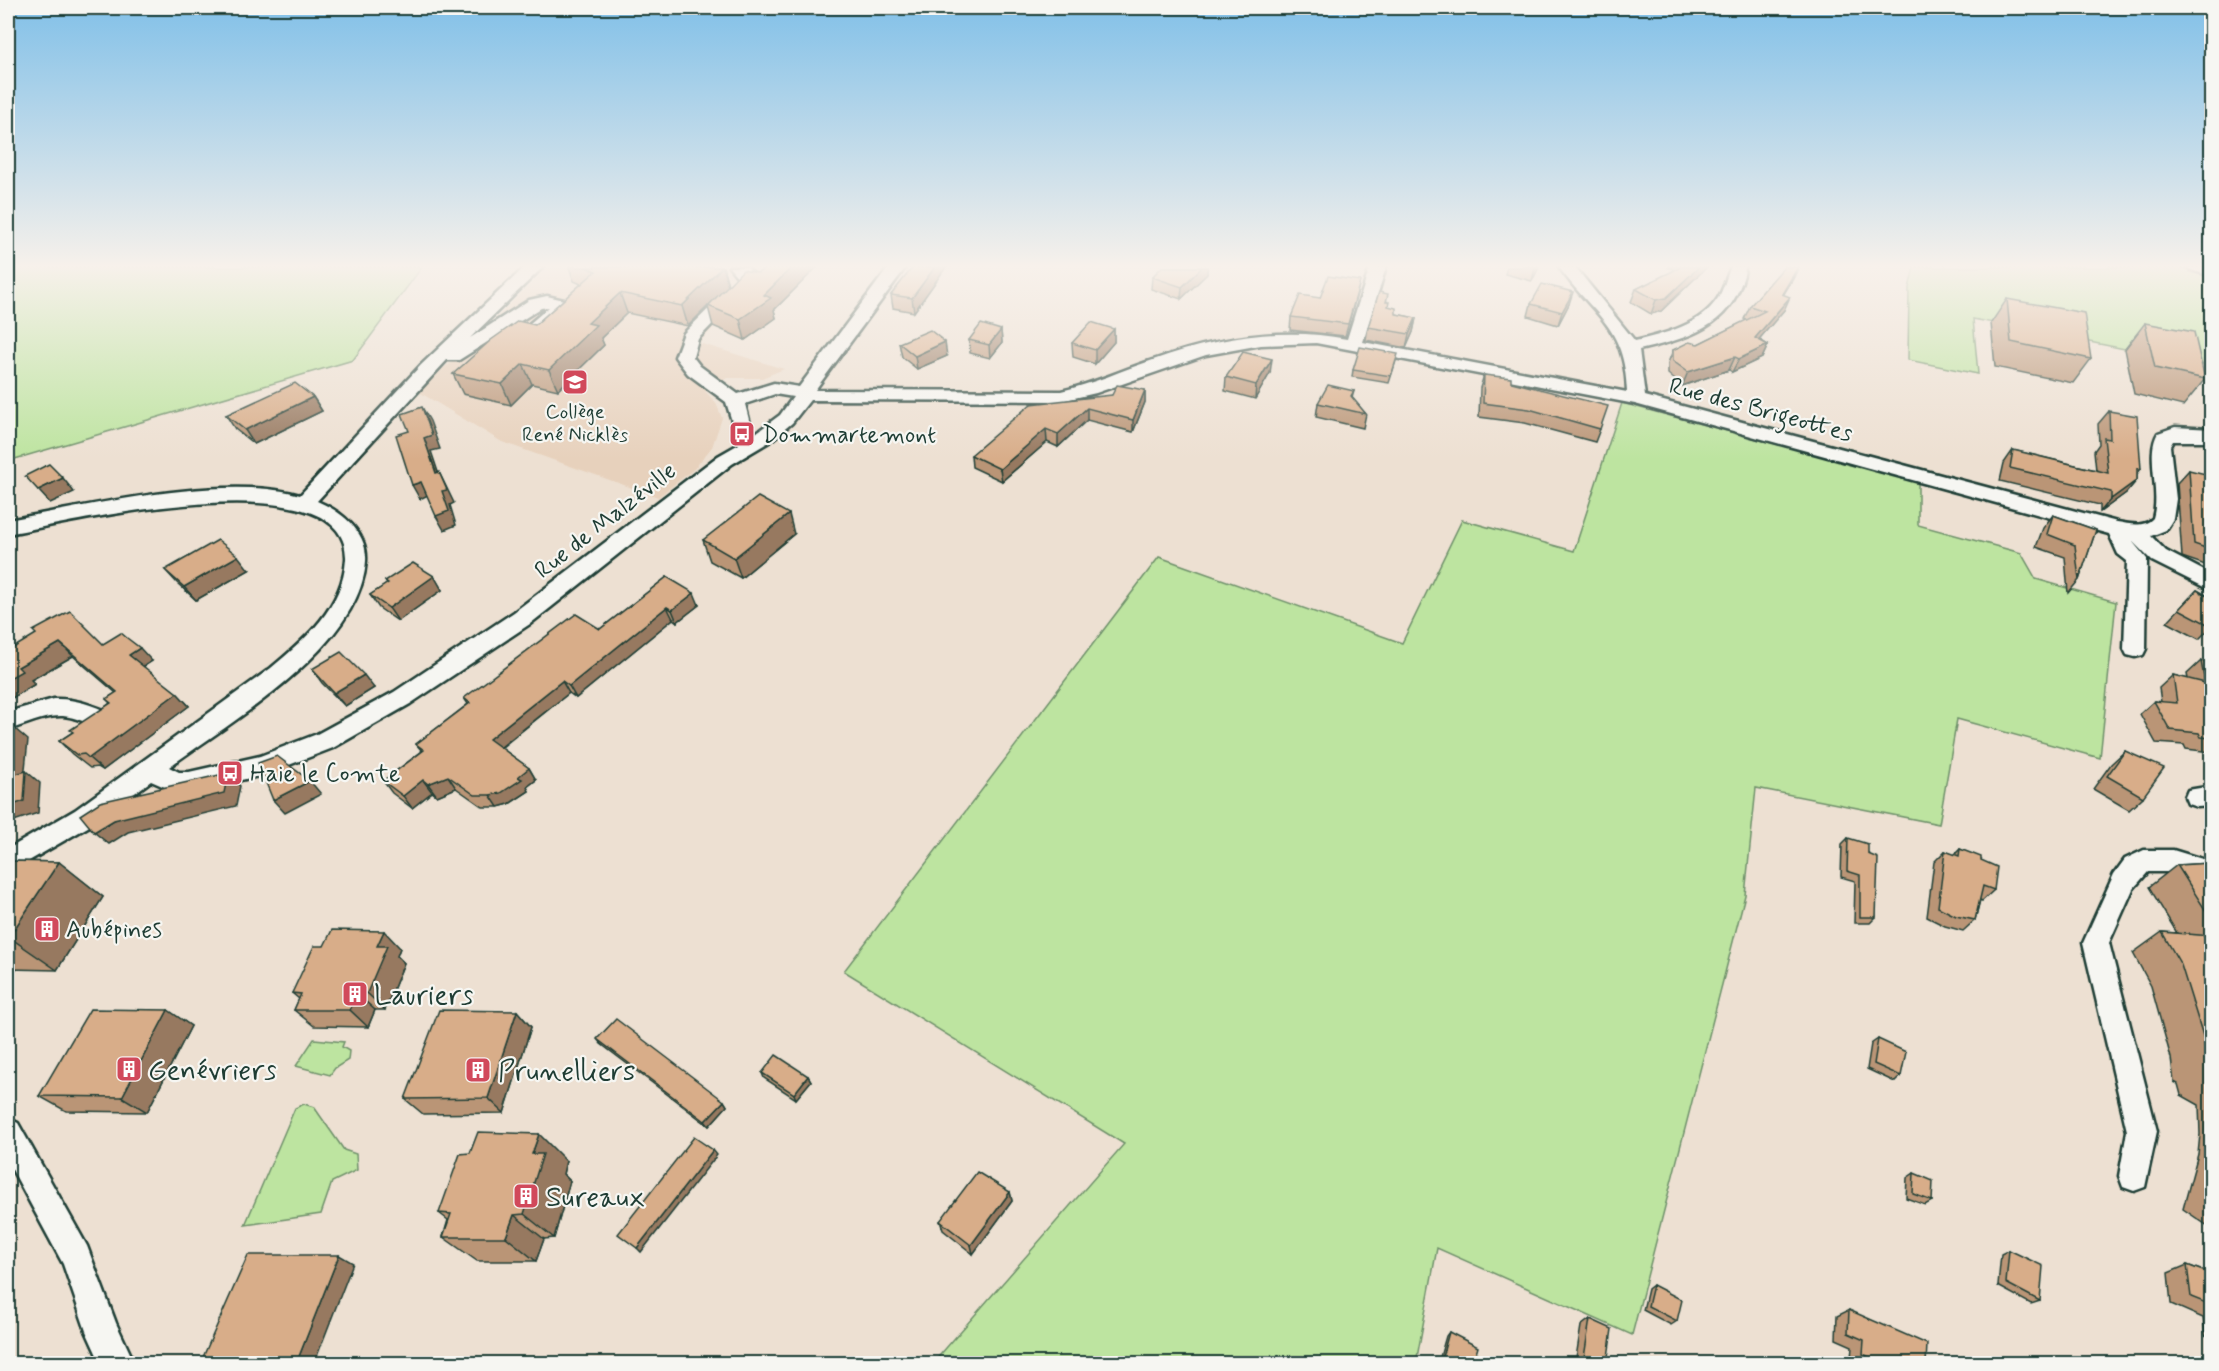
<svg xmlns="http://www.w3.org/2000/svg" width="2219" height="1371" font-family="Mynerve,sans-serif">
<rect width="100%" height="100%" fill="#ede0d2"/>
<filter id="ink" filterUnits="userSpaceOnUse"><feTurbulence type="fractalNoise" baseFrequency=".0167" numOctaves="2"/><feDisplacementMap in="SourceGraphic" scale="12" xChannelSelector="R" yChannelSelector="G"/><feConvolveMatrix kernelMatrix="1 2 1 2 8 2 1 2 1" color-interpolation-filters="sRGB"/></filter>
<g filter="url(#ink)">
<polygon fill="#e7d1bc" points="548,267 771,267 699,343 784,369 762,378 727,378 705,391 716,403 722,418 712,447 694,469 658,497 502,442 419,392 445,367 474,348 468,345"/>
<g fill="#bde4a0" stroke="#6e906a" stroke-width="1.5">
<polygon points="8,267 422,267 353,360 8,461"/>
<polygon points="1914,267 2180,267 2211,275 2211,366 1973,319 1978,374 1908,360 1909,288"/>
<polygon points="1622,403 1918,482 1918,525 2021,553 2036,579 2116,602 2100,758 1957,719 1939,824 1756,788 1745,895 1632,1335 1437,1248 1416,1363 933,1363 1124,1144 844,971 1159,557 1402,643 1462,520 1574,551"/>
<polygon points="314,1039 344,1042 342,1047 349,1051 348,1060 335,1068 330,1075 296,1066"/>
<polygon points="304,1104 314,1107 344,1150 356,1154 357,1170 332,1182 321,1214 245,1225 295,1108"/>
</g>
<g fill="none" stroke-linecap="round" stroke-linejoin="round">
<g stroke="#1f3d34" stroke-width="5">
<g id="minor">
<path d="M525,267h18l-73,71 59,-38 18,-4 17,4 3,7 -2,4 -22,17h-12l-2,-4 20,-17 -8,1 -82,52h-12l-130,141c24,10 51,31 49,60 -6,86 -133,159 -197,206l10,5h10l71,-16 57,-22 77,-42 120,-80 204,-156 21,-12 -13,-42 -38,-28 -13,-17 9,-24 55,-54 -10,-12h18l8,9v4l-57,59 -5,18 7,9 38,28 36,-11 25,4 90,-120h17l-91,123 246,1c32,-7 61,-21 92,-31 62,-22 129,-34 194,-21l23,-72h16l-23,75 264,50c-2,-68 -33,-75 -68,-125h16l60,74c29,-7 66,-16 83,-43 6,-9 8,-21 13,-31h14c0,7 -3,15 -6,22 -16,41 -61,52 -100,61l6,46 472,126c13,2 27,6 36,-4 8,-27 -8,-64 5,-85l17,-6 37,2v12h-39l-3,5 6,53 -3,20 -7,11 -15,6 15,15 46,24v16l-60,-30 -20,-20 15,18 -1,90 -3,6 -8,2 -8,-2 -3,-6 3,-88 -9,-7 -9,-20 -474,-130 -319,-61 -55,2 -55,10 -110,38 -35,8 -251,-1 -18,23 -23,19 -37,22 -202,160 -120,80 -77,44 -70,27 -74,17h-13l-25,-11 -58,43 -85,49v-24l67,-39 196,-142c35,-29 72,-61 75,-109 4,-104 -283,-35 -338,-25v-14c80,-14 215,-47 292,-25l121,-130zM775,394l18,3 -13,18 -27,20 -8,-31z"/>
<polygon points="2189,267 2212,267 2212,276 2191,270"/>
<path d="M54,699c20,-1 37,6 55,13l4,6 -4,6c-15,5 -30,-7 -46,-8 -19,-1 -37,9 -55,14v-18z"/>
<polygon points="2212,786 2212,806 2197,807 2188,804 2185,797 2188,790"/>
<polygon points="2144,850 2173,850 2212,862 2212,884 2173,872 2148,872 2133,889 2109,943 2157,1131 2145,1187 2134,1191 2123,1187 2119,1176 2127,1131 2083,943 2114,874 2125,859"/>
<polygon points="8,1118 18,1123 87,1246 116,1323 135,1364 101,1364 86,1331 63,1264 8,1162"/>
</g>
</g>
<use href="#minor" fill="#f6f6f2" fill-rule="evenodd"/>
</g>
<g fill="#ba9576" stroke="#1f3d34" stroke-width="1.5">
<polygon points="569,267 723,267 728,285 758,273 766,267 817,267 774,310 776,318 745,340 713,326 708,307 688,326 627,313 601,338 604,345 558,390 532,384 511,405 463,394 453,374 535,325 581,284 574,281"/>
<polygon points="913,267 946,267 914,312 893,308 891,295"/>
<polygon points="1162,267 1207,267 1207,274 1181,299 1151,289 1152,277"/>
<polygon points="1507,267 1539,267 1532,281 1505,274"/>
<polygon points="1667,267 1707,267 1661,311 1651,314 1631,302 1636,289 1675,270"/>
<polygon points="1794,277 1783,295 1784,310 1759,339 1768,345 1762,358 1732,372 1729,370 1682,386 1668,374 1668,363 1673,350 1698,344 1747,320 1744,319 1750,306"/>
<polygon points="1360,281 1357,294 1345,336 1290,330 1291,317 1320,298"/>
<polygon points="2007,299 2091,359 2073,383 1995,367 1991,323"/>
<polygon points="1387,302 1388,306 1396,314 1416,318 1413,332 1406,348 1366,340 1368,327"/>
<polygon points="1531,304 1569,304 1558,325 1528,316"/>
<polygon points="2145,323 2205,379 2183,406 2134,394 2125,349"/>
<polygon points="1114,329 1114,342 1095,364 1073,357 1072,343"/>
<polygon points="1001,330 1002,343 990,358 970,353 969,340"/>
<polygon points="899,343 947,356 917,369 902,357"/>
<polygon points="1396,361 1389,383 1352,377 1353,370"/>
<polygon points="1270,373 1255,399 1225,391 1226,377"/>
<polygon points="1484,375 1511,382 1600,429 1595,442 1525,423 1479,417 1480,388"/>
<polygon points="1145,390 1145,402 1133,432 1087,420 1058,447 1047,442 1002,481 972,467 971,455 1112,395"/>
<polygon points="1354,391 1352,398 1366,414 1363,428 1316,417 1318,403"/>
<polygon points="313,397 322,411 254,444 235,429 226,415"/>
<polygon points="2109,411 2141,469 2137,474 2137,480 2126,493 2100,512 2100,505 2000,481 2004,463 2013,450 2096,470 2094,451 2099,444 2098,424"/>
<polygon points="2189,470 2211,485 2211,567 2182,557 2177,483"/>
<polygon points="2053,515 2096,530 2079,580 2068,593 2065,557 2036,547 2043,528"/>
<polygon points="794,534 741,578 710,561 703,540"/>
<polygon points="165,570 249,570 196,600 177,583"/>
<polygon points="434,576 442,590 398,621 379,608 370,595 387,584 385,581"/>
<polygon points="667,577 699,605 677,622 673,619 576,698 569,693 501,748 529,768 536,780 527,787 529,791 509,804 498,807 483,807 456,788 437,796 432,792 412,808 392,793 383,781 422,751 416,744 468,704 464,698 600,629"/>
<polygon points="2197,590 2211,598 2211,627 2199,639 2167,622"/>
<polygon points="103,644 152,661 143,667 177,693 189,706 103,770 98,767 90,768 72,754 59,741 73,732 110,703 106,699 116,693 73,656 31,680 35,684 9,700 8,651"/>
<polygon points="2201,661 2211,664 2211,752 2186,749 2184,745 2156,743 2140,714 2154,701 2161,702 2159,688 2173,675 2188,679 2187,674"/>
<polygon points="312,669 374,688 345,706 322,683"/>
<polygon points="2125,751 2143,797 2129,810 2093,789 2111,764"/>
<polygon points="1848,838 1868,854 1876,917 1870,923 1854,923 1855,881 1841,877 1842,844"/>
<polygon points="1960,849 1981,860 1994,890 1982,901 1980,900 1975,920 1963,931 1945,926 1927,917 1934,862 1945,851 1954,855"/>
<polygon points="8,861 59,862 103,897 57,970 8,969"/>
<polygon points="2211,863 2211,1228 2183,1209 2198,1154 2200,1134 2199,1105 2181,1095 2178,1084 2174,1082 2171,1058 2151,986 2133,953 2162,932 2177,933 2149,887 2177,865"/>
<polygon points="324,946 400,948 397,956 404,963 385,1010 375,1010 368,1027 314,1026 294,1010 299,999 292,993"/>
<polygon points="168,1010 191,1026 147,1112 66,1111 39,1096"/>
<polygon points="517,1011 531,1027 504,1113 423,1114 405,1099"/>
<polygon points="597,1039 724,1101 727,1106 709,1126 601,1044"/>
<polygon points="1878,1039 1901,1076 1895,1082 1867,1069 1871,1044"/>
<polygon points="762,1073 808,1076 811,1081 796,1099 764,1078"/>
<polygon points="566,1161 563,1174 570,1181 554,1238 544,1239 536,1261 477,1261 443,1237 448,1220 439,1213"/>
<polygon points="1914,1173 1932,1201 1925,1205 1906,1198 1907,1178"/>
<polygon points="1010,1192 1012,1201 973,1254 943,1230 940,1221"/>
<polygon points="2009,1250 2040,1301 2031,1304 1998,1286 2001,1254"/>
<polygon points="2187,1265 2211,1274 2211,1338 2205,1335 2203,1318 2171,1304 2168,1273"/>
<polygon points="1653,1285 1677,1321 1671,1325 1643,1310 1648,1289"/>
<polygon points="1849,1310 1926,1364 1859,1364 1851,1359 1852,1346 1836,1339 1837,1316"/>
<polygon points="1590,1319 1607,1364 1575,1364 1581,1326"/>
<polygon points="1449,1332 1473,1364 1438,1364 1446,1336"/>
</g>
<g fill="#977960" stroke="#1f3d34" stroke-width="1.5">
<polygon points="722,267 723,267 728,286 688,326 682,306"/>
<polygon points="792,267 817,267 774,310 776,318 745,340 740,319"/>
<polygon points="935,267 946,267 914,312 912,298"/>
<polygon points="1202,267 1207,267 1207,274 1181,299 1182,287"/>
<polygon points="1539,267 1532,281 1535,268"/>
<polygon points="1699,267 1707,267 1661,311 1651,314 1656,300"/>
<polygon points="1799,267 1794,277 1776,307 1782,294"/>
<polygon points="1573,292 1569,304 1558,325 1562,312"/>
<polygon points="620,293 627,313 601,338 604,345 558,390 549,370 588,323"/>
<polygon points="1790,297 1784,310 1749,351 1755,338"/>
<polygon points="1416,318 1413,332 1406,348 1409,334"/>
<polygon points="1114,329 1114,342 1095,364 1095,350"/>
<polygon points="1001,330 1002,343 990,358 989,345"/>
<polygon points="945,342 947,356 917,369 915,356"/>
<polygon points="1768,345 1762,358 1732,372 1739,359"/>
<polygon points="1735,357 1729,370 1682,386 1688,372"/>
<polygon points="1272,359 1270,373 1255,399 1256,385"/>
<polygon points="523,364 532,384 511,405 502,384"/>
<polygon points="1145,390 1145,402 1133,432 1133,420"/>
<polygon points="313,397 322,411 254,444 245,430"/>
<polygon points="422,407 430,421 440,449 431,451 443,487 436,473 424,438"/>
<polygon points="1087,408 1087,420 1058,447 1058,434"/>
<polygon points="1046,429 1047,442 1002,481 1000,469"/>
<polygon points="439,472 454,503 450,505 456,525 444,530 436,516 442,491"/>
<polygon points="63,478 74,492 50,503 38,490"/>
<polygon points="2137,480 2126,493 2100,512 2111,499"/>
<polygon points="421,482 428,495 420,499 412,485"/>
<polygon points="789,514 794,534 741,578 734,558"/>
<polygon points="238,556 249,570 196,600 184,587"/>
<polygon points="434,576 442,590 398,621 389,608"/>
<polygon points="694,593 699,605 677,622 672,610"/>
<polygon points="667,607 673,619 576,698 569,686"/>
<polygon points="60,643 73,656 31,680 35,684 9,700 8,698 8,679 18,667"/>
<polygon points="140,648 152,661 141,668 129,655"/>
<polygon points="364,675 374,688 345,706 334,693"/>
<polygon points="562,681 569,693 496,751 489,739"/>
<polygon points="177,693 189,706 103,770 89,758"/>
<polygon points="14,728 28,740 23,788 9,776"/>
<polygon points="529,768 536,780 527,787 529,791 509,804 498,807 490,795"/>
<polygon points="26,771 40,783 38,813 8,823 8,807"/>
<polygon points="228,773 240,786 236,806 128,832 109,844 94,832 114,820"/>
<polygon points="448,776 456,788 437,796 428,784"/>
<polygon points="423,780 432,792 412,808 403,796"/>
<polygon points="310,781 321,794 285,813 273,800"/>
<polygon points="59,862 103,897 57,970 9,937"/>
<polygon points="384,931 400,948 397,956 404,963 385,1010 367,993 377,946"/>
<polygon points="357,994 375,1010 368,1027 350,1010"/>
<polygon points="168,1010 191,1026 147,1112 122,1097"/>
<polygon points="517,1011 531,1027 504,1113 488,1098"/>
<polygon points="808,1076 811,1081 796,1099 794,1094"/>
<polygon points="724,1101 727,1106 709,1126 705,1121"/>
<polygon points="539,1134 566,1161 563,1174 570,1181 554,1238 524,1214 532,1154"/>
<polygon points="713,1150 717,1155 641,1252 637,1248"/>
<polygon points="1010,1192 1012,1201 973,1254 971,1245"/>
<polygon points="514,1215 544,1239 536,1261 506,1237"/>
<polygon points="339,1255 353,1263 314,1364 296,1364"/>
</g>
<g fill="#d8ad89" stroke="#1f3d34" stroke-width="1.5">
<polygon points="585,267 722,267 682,306 620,293 588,323 596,325 549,370 523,364 502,384 453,374 491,340 518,321 535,325 596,271"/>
<polygon points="766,267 792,267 764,295 771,298 740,319 708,306 743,270 758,273"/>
<polygon points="913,267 935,267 912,298 891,295"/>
<polygon points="1162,267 1202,267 1182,287 1152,277"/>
<polygon points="1681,267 1699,267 1666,298 1656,300 1636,289"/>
<polygon points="1784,267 1798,267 1782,294 1790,297 1755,338 1768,345 1739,359 1735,357 1688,372 1673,361 1673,350 1689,342 1698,344 1765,311 1750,306"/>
<polygon points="1328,276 1360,281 1348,324 1291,317 1300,295 1320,298"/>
<polygon points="1542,284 1573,292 1562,312 1531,304"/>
<polygon points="1379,292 1388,294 1386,302 1389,302 1388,306 1396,308 1396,314 1416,318 1409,334 1368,327"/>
<polygon points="2007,299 2084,313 2091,359 2011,342"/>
<polygon points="1091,322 1114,329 1095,350 1072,343"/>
<polygon points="2145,323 2194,332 2205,379 2155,368"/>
<polygon points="981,324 1001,330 989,345 969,340"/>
<polygon points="930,330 945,342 915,356 899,343"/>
<polygon points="1360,347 1398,354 1391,376 1353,370"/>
<polygon points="1243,352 1272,359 1256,385 1226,377"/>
<polygon points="1484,375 1511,378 1511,382 1608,406 1600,429 1529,409 1483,403"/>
<polygon points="295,383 313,397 245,430 226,415"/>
<polygon points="1117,385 1145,390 1133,420 1087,408 1058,434 1046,429 1000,469 971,455 1031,404 1112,395"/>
<polygon points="1328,385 1354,391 1351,396 1366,414 1318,403"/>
<polygon points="422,407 432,435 424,438 436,473 439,472 447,490 442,491 449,511 436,516 421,482 412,485 396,435 409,431 402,414"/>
<polygon points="2109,411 2137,416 2141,469 2137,468 2137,480 2111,499 2111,492 2010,468 2013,450 2108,473 2104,438 2110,439"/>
<polygon points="49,464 63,478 38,490 25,476"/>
<polygon points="2189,470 2210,475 2211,485 2211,550 2194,544"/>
<polygon points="758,497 789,514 734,558 703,540"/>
<polygon points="2053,515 2096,530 2079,580 2075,545 2047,534"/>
<polygon points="218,540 238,556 184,587 165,570"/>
<polygon points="413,563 434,576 389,608 370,595 388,583 385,581"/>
<polygon points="667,577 694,593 672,610 667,607 569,686 562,681 489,739 529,768 518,777 522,779 501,793 490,795 475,795 448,776 428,784 423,780 403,796 383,781 424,750 416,744 470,703 464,698 576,614 600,629"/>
<polygon points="2197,590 2211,598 2211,626 2179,609"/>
<polygon points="70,611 103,644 121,633 127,638 140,648 129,655 177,693 89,758 84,754 77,755 59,741 73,732 70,730 111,703 106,699 117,692 60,643 18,667 22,671 8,679 8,651 36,634 33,631"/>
<polygon points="341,652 364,675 334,693 312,669"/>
<polygon points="2201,661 2211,664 2211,738 2201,737 2199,733 2170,730 2154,701 2177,703 2173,675 2205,683"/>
<polygon points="14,728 9,776 26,771 24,801 8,807 8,729"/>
<polygon points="2125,751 2164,768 2143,797 2107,776"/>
<polygon points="277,756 310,781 273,800 258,763"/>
<polygon points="228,773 224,793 114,820 94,832 80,815 100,802"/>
<polygon points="1848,838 1868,844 1868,854 1878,858 1876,917 1860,917 1860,875 1847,871"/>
<polygon points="1960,849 1981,857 1981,860 1997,867 1994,890 1983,886 1975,920 1956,916 1938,907 1945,851 1959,856"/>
<polygon points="8,861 59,862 9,937 8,937"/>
<polygon points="2211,863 2211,919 2177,865"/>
<polygon points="332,930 384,931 377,946 387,946 367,993 357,994 350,1010 294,1010 301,994 292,993 314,946 324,946"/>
<polygon points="2162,932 2211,936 2211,1067 2211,1065 2206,1063 2204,1039 2181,965"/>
<polygon points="90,1009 168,1010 122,1097 39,1096"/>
<polygon points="439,1010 517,1011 488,1098 405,1099"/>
<polygon points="616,1019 724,1101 705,1121 597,1039"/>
<polygon points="1878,1039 1906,1052 1901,1076 1874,1064"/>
<polygon points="776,1055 808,1076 794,1094 762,1073"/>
<polygon points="478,1132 539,1134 532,1154 543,1154 524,1214 514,1215 506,1237 443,1237 451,1214 439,1213 460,1154 470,1153"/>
<polygon points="694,1137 713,1150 637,1248 618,1234"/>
<polygon points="977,1172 1010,1192 971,1245 940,1221"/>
<polygon points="1914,1173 1933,1181 1932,1201 1913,1194"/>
<polygon points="2009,1250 2043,1266 2040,1301 2006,1283"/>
<polygon points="248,1255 339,1255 296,1364 200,1364"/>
<polygon points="2187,1265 2211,1274 2211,1305 2191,1297"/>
<polygon points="1653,1285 1682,1300 1677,1321 1648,1306"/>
<polygon points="1849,1310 1927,1344 1926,1364 1884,1364 1863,1354 1864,1340 1848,1333"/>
<polygon points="1590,1319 1612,1329 1607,1364 1583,1364"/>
<polygon points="1449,1332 1478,1347 1473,1364 1446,1364 1441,1361"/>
</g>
</g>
<linearGradient id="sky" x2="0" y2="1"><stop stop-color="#81c0e8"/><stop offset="0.58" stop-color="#f7f1eb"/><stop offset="1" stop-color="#f7f1eb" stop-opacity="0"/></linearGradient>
<rect width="2219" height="459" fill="url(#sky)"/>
<defs>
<g id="school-square" transform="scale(1.35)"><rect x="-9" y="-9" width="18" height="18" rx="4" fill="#d1495b" stroke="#f6f6f2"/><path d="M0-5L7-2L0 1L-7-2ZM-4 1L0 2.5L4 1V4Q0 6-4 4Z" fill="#fff"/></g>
<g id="bus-square" transform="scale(1.35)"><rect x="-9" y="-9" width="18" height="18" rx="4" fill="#d1495b" stroke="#f6f6f2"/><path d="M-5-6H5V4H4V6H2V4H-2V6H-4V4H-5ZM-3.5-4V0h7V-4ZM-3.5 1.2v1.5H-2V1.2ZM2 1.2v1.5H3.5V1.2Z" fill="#fff"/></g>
<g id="building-square" transform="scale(1.35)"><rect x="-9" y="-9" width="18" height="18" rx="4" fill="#d1495b" stroke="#f6f6f2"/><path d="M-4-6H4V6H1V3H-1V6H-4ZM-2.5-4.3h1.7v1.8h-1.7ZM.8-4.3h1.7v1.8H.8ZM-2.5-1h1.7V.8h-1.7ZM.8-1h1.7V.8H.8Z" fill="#fff"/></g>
</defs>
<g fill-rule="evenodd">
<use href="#school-square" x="575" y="382"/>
<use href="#bus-square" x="742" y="434"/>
<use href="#bus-square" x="230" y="773"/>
<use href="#building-square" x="47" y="929"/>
<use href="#building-square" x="355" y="994"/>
<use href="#building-square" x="129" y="1069"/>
<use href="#building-square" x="478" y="1070"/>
<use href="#building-square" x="526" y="1196"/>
</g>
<g text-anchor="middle" stroke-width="4.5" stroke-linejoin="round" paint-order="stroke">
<g font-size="20" fill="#1f3d34" stroke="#f6f6f2">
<text x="575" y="418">Collège<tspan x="575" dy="23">René Nicklès</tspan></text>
</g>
<g font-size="24" fill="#1f3d34" stroke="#f6f6f2">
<text transform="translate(1761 409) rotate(15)" y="8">Rue des Brigeottes</text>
<text transform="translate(605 520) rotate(-38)" y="8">Rue de Malzéville</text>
</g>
<g font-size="24" fill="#1f3d34" stroke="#f6f6f2" text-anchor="start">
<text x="762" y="442">Dommartemont</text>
<text x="250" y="781">Haie le Comte</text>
<text x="66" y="937">Aubépines</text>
</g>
<g font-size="28" fill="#1f3d34" stroke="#f6f6f2" text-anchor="start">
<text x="374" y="1004">Lauriers</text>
<text x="148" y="1079">Genévriers</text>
<text x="498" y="1080">Prunelliers</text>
<text x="546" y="1206">Sureaux</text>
</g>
</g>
<rect width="2219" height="1371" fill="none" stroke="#f6f6f2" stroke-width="30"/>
<rect x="15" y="15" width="2189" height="1341" fill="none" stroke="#1f3d34" stroke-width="2" filter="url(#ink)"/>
</svg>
